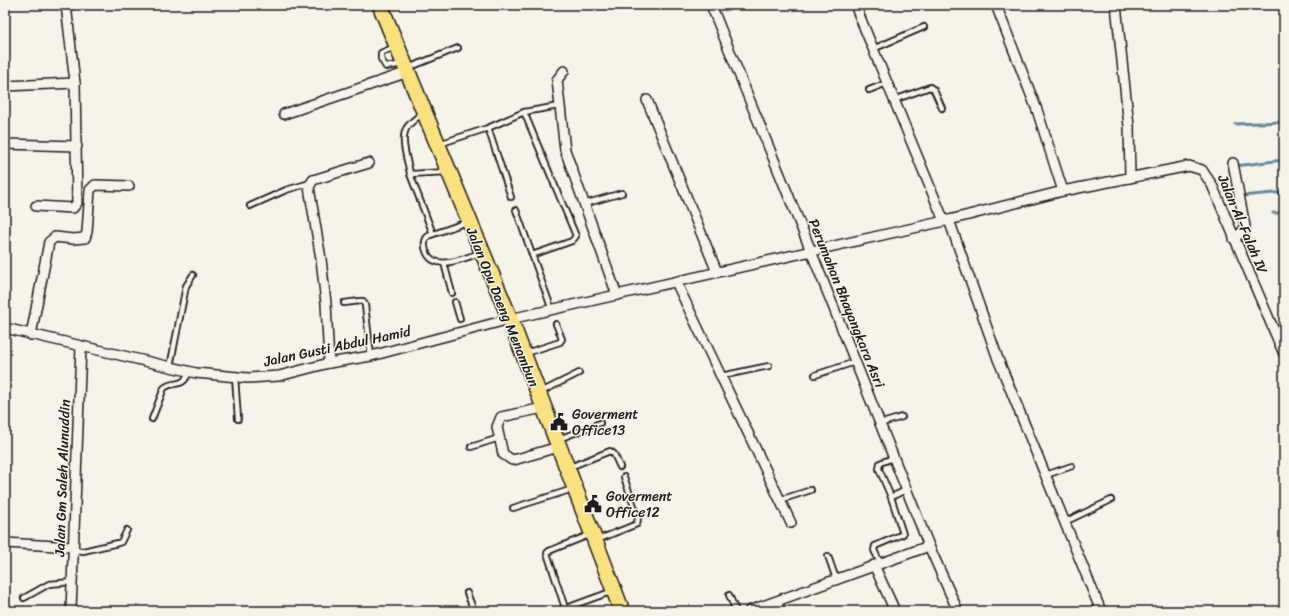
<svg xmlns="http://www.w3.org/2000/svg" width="1289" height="616" font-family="Sriracha,sans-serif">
<rect width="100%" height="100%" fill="#f7f3e8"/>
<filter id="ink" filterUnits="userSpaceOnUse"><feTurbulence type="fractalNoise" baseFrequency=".025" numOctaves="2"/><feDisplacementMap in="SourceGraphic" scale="8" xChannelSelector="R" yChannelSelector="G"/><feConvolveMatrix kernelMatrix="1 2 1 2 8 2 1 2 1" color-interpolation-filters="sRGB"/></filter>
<g filter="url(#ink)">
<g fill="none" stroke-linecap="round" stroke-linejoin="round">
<g stroke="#6689a0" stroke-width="3">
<polyline points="1235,124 1282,122 1284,192 1241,196"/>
<polyline points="1235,166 1283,160"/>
<polyline points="1273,213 1284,213"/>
</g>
<g stroke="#1c1c1c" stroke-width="8">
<g id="service">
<polyline points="395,47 381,53 381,59 386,67 403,64"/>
<polyline points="873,49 924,27"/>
<polyline points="408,68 458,48"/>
<polyline points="869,90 887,83"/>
<polyline points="894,100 930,87 934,90 942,108"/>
<polyline points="524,112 576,236 572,241 532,255"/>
<path d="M422,113c-5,5 -13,10 -16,16 -6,12 2,32 4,45l37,-2"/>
<polyline points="488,128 524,112 559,106"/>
<polyline points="439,144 488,128 511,197"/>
<polyline points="410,174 433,234"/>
<polyline points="584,204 622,193"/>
<polyline points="250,206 286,190 310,183"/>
<polyline points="516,210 552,310"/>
<path d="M467,222l-39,14c-4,4 -4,9 -2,15 8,22 38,7 54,2"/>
<polyline points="444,263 452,293"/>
<polyline points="455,302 460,319"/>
<polyline points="344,303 360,301 363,301 365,305 371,356"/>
<polyline points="526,353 560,342 562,339 556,324"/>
<polyline points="170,367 186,286 193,275"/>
<polyline points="815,375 855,362"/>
<polyline points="721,376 769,366"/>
<polyline points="235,377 238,419"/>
<polyline points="541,392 579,373"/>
<path d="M152,419l12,-31c11,-9 18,2 25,-16"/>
<polyline points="879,424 902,417"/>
<polyline points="559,439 600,423"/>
<polyline points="471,447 499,438"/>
<polyline points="893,458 880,463 879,469 891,497 906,490"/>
<polyline points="570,467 610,451 614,454 620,467"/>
<polyline points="1046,475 1072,466"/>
<polyline points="780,500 811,490"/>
<polyline points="513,508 573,489"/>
<polyline points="1065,522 1111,500"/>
<polyline points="597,540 637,524 638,518 624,477"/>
<polyline points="73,550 83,551 118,543 121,542 127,530"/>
<polyline points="828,556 836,579"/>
<polyline points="880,563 874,550 875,546 903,534 891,497"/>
<polyline points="467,593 474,611"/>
<polyline points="729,595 736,611"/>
<polyline points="24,598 49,584 72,582"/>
<polyline points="778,600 783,611"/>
<polyline points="565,608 547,553 549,551 589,535"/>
<polyline points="558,611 613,591"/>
</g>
</g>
<g stroke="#1c1c1c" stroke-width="12">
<g id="minor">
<polyline points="711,5 811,251 929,546 958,611"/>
<polyline points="855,5 944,221"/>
<polyline points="1116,5 1129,126 1130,178"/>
<polyline points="564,71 557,80 565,150 617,295"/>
<polyline points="5,86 75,83"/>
<polyline points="647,100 717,272"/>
<polyline points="284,114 408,72"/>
<polyline points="5,144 77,146"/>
<polyline points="1233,163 1245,226 1243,231 1234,239"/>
<polyline points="1063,191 1189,166 1202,170 1212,185 1284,354"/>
<polyline points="36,206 73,208 77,203 75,83 66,5"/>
<polyline points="949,220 998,359 1101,611"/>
<polyline points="676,282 791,523"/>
<polyline points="5,328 196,373 248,378 279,376 329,363 371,356 510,319 949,220 1063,191 1037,110 996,5"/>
<polyline points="31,335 49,242 55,237 73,239 85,238 87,232 90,190 95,185 129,186"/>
<polyline points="329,363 326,303 321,259 309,187 313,180 369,163"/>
<polyline points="543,408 501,417 497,427 503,454 512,460 517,459 558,447"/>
<polyline points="5,543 73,547"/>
<polyline points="874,565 895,611"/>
<polyline points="71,611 81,346"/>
<polyline points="749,611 929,546"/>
</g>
</g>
<g stroke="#1c1c1c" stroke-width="18">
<polyline id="trunk" points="380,5 510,319 622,611"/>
</g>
<use href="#service" stroke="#f7f3e8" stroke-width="4.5"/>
<use href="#minor" stroke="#f7f3e8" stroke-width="9"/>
<use href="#trunk" stroke="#fbe080" stroke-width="15"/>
</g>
</g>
<defs>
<g id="civic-bare" transform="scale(1.38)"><path d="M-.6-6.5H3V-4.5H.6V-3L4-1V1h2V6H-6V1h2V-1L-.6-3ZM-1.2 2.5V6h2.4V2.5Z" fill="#1c1c1c" stroke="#f7f3e8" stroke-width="2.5" paint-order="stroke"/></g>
</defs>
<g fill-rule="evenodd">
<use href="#civic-bare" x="559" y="422"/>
<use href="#civic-bare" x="593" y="504"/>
</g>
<g text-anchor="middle" stroke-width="3" stroke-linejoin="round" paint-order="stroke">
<g font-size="14" fill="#1c1c1c" stroke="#f7f3e8">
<text transform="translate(1243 224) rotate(67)" y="5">Jalan Al-Falah IV</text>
<text transform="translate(847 303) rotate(68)" y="5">Perumahan Bhayangkara Asri</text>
<text transform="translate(503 307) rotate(68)" y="5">Jalan Opu Daeng Menambun</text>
<text transform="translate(337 346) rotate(-12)" y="5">Jalan Gusti Abdul Hamid</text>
<text transform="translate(62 478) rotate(-88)" y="5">Jalan Gm Saleh Alunuddin</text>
</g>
<g font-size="14" fill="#1c1c1c" stroke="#f7f3e8" text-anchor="start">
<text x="572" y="419">Goverment<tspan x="572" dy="16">Office13</tspan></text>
<text x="606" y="501">Goverment<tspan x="606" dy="16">Office12</tspan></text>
</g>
</g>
<rect width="1289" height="616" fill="none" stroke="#f7f3e8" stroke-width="20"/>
<rect x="10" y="10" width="1269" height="596" fill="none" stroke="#1c1c1c" stroke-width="1.5" filter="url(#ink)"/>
</svg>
